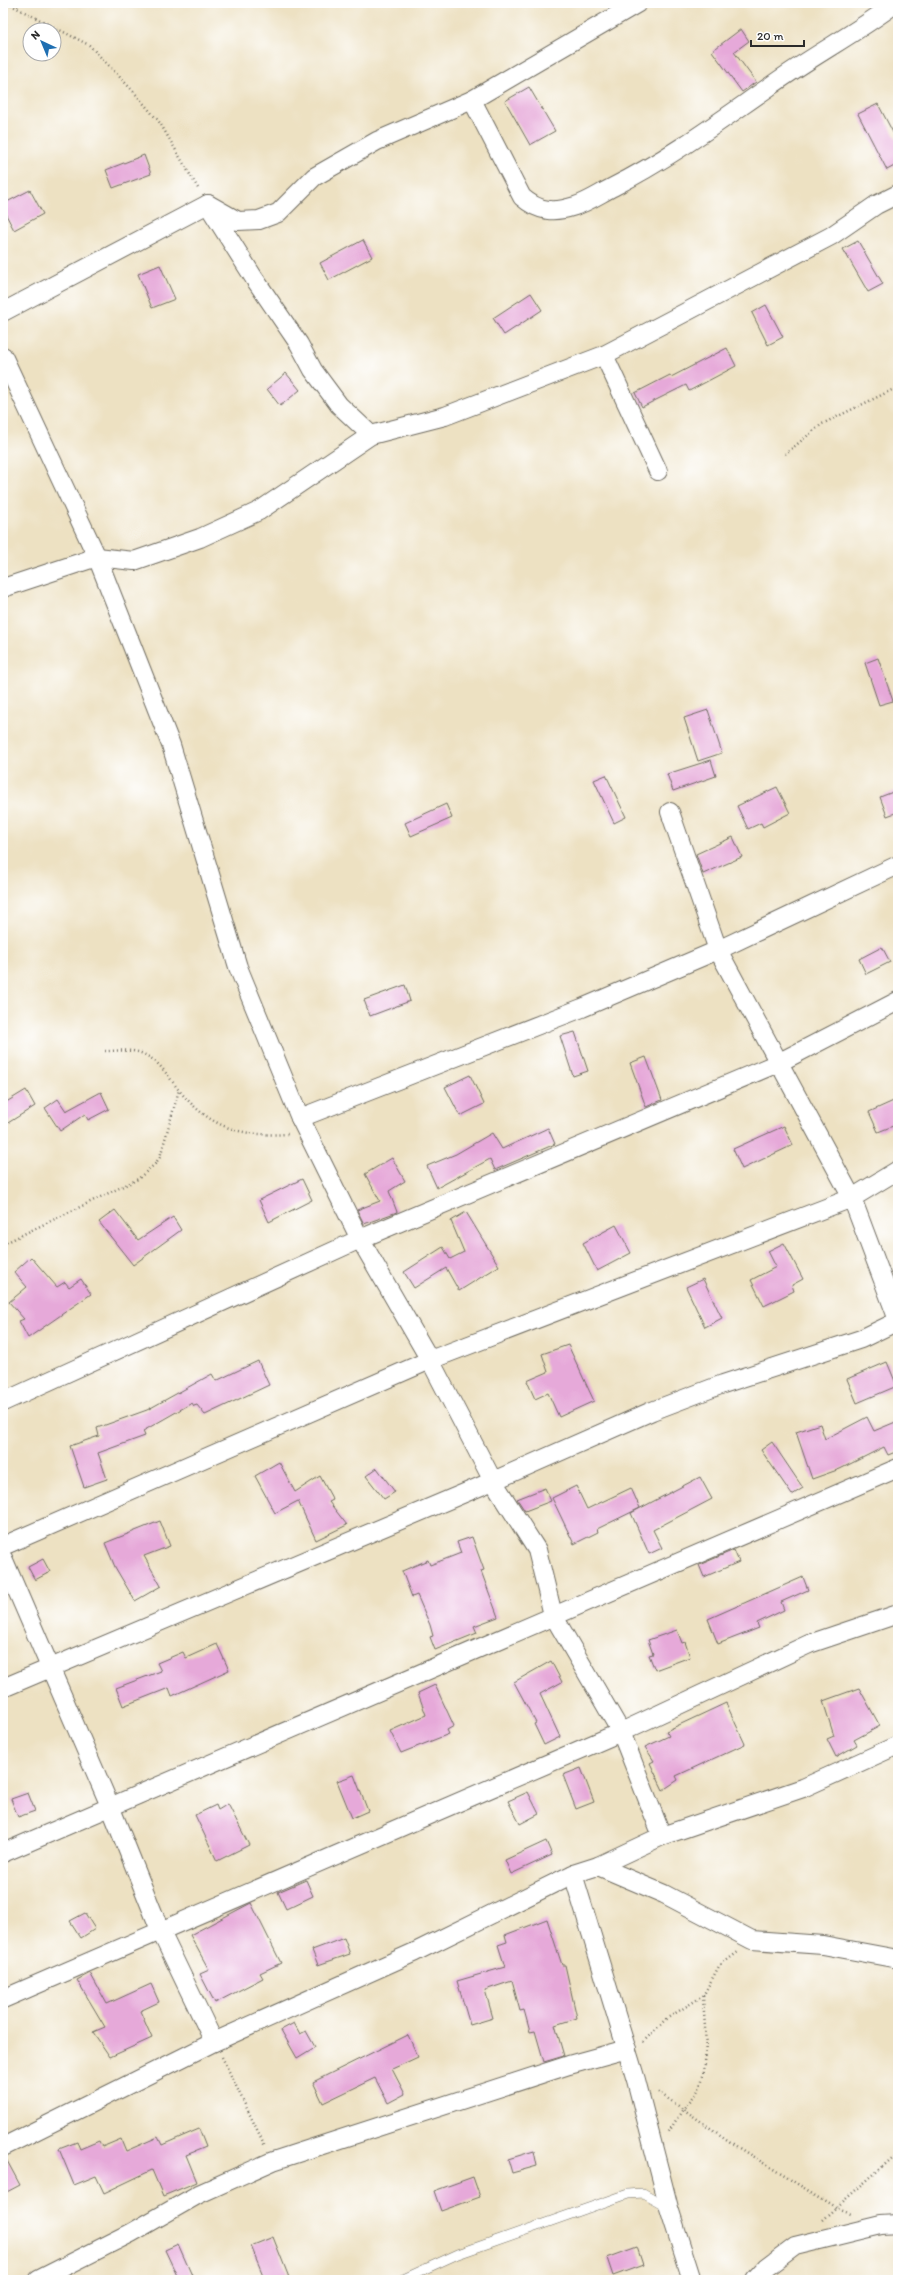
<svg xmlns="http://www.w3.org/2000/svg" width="901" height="2283" font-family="Itim,sans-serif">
<rect width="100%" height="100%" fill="#fff"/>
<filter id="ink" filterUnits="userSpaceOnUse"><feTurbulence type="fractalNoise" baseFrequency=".025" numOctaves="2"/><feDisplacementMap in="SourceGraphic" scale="8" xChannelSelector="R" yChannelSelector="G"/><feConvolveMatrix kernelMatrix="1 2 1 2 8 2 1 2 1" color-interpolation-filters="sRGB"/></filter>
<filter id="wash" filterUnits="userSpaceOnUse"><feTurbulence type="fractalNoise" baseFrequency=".012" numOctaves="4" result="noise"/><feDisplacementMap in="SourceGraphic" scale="16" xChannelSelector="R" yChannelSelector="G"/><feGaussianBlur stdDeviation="0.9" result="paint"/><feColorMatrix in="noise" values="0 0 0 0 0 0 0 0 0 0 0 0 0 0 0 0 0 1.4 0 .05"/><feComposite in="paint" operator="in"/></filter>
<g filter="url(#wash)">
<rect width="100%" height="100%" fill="#ede1c2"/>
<g id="blocks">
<g fill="#e6a9d9">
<polygon points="741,29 749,41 734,52 756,82 742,92 712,51"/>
<polygon points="529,87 555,131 530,145 505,101"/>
<polygon points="878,104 898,142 898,164 887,170 858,114"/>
<polygon points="144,155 151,174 113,188 106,170"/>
<polygon points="30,190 43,214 14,230 3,209 3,204"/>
<polygon points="363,240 372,257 329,280 320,263"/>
<polygon points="858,241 883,284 868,292 843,249"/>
<polygon points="160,265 175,299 152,308 138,274"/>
<polygon points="531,293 542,310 504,335 493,318"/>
<polygon points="766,305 783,337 768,345 752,313"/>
<polygon points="727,348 736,366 689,391 686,385 642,407 635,393 670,375 671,377"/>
<polygon points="286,373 300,390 280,406 267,389"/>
<polygon points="878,658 893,701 879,705 865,663"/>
<polygon points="708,710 722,753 698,761 684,718"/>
<polygon points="711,760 716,776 673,791 667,774"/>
<polygon points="606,775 626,817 614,823 594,780"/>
<polygon points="777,787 790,813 763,827 761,823 748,829 737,806"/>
<polygon points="898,790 898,812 887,816 880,797"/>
<polygon points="446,804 452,818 411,836 405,823"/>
<polygon points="733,837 742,857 703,874 696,854"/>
<polygon points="882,947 890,962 866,974 859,959"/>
<polygon points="405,985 410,1001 370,1016 364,1000"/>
<polygon points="575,1032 588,1071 573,1076 560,1036"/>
<polygon points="646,1057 662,1100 646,1107 630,1063"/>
<polygon points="470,1075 484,1104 460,1116 445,1087"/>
<polygon points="26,1090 35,1106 3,1126 3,1104"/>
<polygon points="101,1092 109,1109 88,1120 85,1114 60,1131 45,1108 58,1099 66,1111"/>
<polygon points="898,1099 898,1124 878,1132 869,1112"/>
<polygon points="784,1126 793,1145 742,1169 733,1149"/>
<polygon points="548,1128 555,1144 495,1170 490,1159 437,1188 427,1166 456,1154 492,1133 502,1149"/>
<polygon points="392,1158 405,1181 389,1191 397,1212 364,1224 357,1210 380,1201 365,1174"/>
<polygon points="302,1179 312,1200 269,1222 259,1200"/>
<polygon points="115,1210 138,1240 173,1217 181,1230 133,1265 99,1222"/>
<polygon points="466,1212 499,1266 459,1291 446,1268 414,1288 404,1272 443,1247 450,1259 464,1252 451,1221"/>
<polygon points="616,1225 631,1253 597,1271 583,1243"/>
<polygon points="784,1243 803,1279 792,1285 794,1291 764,1306 751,1280 776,1267 768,1251"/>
<polygon points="31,1257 57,1287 65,1282 69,1287 81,1279 91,1294 28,1338 19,1321 24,1319 9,1302 27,1287 14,1272"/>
<polygon points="703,1279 722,1318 705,1327 686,1287"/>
<polygon points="568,1345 594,1401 559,1417 548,1393 535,1399 527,1381 548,1372 542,1354"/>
<polygon points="258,1361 269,1385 205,1415 197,1405 194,1406 192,1403 143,1431 145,1436 98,1453 107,1479 84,1487 70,1446 99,1436 97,1428 147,1410 212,1374 216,1381"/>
<polygon points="887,1362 897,1386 857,1403 847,1379"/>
<polygon points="867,1417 874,1431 898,1421 898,1451 888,1455 884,1447 840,1469 812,1479 796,1432 820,1424 825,1439"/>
<polygon points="772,1442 803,1488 792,1495 761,1450"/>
<polygon points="279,1462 295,1492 320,1476 333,1500 329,1502 347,1525 316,1540 298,1501 275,1513 255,1476"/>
<polygon points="377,1468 395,1492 384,1499 366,1476"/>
<polygon points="700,1477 712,1499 653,1530 662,1548 649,1554 631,1513"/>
<polygon points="576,1486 587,1509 631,1488 640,1508 597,1529 598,1532 574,1544 552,1498"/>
<polygon points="545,1488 551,1501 525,1511 517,1499"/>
<polygon points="160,1521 170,1546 144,1556 161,1586 135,1601 115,1567 105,1543"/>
<polygon points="472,1537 484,1570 481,1571 498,1617 474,1626 477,1633 435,1650 430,1637 433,1636 430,1625 417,1595 412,1597 402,1571 428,1560 430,1565 461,1553 457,1542"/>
<polygon points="734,1550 739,1562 704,1577 699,1565"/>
<polygon points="43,1559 50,1572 35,1580 28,1567"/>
<polygon points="803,1577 808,1590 781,1602 784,1610 757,1623 759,1628 718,1644 708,1619"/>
<polygon points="677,1630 682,1643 685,1642 690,1657 655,1670 649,1655 653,1654 648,1640"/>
<polygon points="217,1644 229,1670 172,1696 169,1688 123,1706 116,1688 161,1671 157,1663 183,1652 186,1658"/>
<polygon points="551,1661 562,1682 540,1694 560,1737 544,1745 534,1724 536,1723 514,1682"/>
<polygon points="435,1685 454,1726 447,1730 449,1734 401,1753 390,1731 426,1715 418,1693"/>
<polygon points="859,1688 880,1726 854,1740 857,1745 836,1757 827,1739 834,1736 823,1701"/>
<polygon points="726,1703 745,1744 676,1776 678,1780 663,1790 650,1763 654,1761 645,1747 669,1736 666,1731"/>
<polygon points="581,1768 594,1802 576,1809 563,1775"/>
<polygon points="354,1775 368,1811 352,1818 337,1781"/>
<polygon points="528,1792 539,1814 520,1824 508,1801"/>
<polygon points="28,1793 35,1811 18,1817 11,1799"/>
<polygon points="228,1804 249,1845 217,1861 195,1815 216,1805 218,1810"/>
<polygon points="546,1841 552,1855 511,1874 505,1860"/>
<polygon points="306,1880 313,1896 286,1909 278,1892"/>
<polygon points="251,1903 281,1963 260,1973 263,1978 215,2003 200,1974 209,1970 190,1935"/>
<polygon points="85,1913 95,1929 81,1938 70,1921"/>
<polygon points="547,1919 562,1965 565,1965 577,2018 555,2025 564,2056 544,2062 535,2031 530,2032 524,2010 520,2011 512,1981 485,1990 493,2018 470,2025 457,1981 505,1967 498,1945 507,1942 505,1935"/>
<polygon points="344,1938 350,1954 318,1965 312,1950"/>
<polygon points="90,1973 107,2004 151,1984 159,2002 140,2011 152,2038 110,2057 93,2032 105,2027 77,1980"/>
<polygon points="294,2023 300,2034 306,2031 315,2047 297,2058 281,2030"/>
<polygon points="408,2035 418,2057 392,2069 405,2094 388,2103 375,2078 323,2103 313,2082"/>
<polygon points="199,2129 206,2147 186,2155 197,2182 163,2196 152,2170 104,2193 96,2176 74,2185 59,2149 77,2142 80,2149 99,2141 102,2147 121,2139 126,2151 158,2137 162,2145"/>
<polygon points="534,2151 537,2166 512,2173 508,2159"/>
<polygon points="3,2157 5,2157 20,2185 3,2194"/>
<polygon points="473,2177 480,2197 441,2211 434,2191"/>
<polygon points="273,2237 290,2280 265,2280 251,2246"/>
<polygon points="178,2244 194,2280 179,2280 165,2250"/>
<polygon points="637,2247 643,2265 613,2276 607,2258"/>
</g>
</g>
</g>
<g filter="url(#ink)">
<use href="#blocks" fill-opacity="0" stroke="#6f6b60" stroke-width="1"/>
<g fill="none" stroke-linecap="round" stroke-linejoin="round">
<g stroke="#6f6b60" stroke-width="10">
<polyline id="lane" points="401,2280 458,2254 628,2194 643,2193 668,2207"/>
</g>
<g stroke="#6f6b60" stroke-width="20">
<g id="street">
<path d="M472,100l50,97c17,15 32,16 53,9 13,-4 26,-13 38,-19 57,-29 104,-64 156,-100 41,-30 86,-53 127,-84"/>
<polyline points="208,204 238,221 259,220 278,213 314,177 377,141 472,100 638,3"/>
<polyline points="208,205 254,278 299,344 313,370 339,405 371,435"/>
<polyline points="3,312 208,204"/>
<polyline points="604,355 658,471"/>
<polyline points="3,356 97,557 171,745 238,967 300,1118 360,1239 3,1402"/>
<polyline points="3,588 97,557 134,561 200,538 259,511 371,435 445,416 604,355 831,236 876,205 898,194"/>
<polyline points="670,812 718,950 852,1198 898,1320"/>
<polyline points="300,1118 582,1008 718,950 898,865"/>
<polyline points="3,1546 430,1360 852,1198 898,1170"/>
<polyline points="3,1558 110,1806 160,1930 214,2042"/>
<polyline points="3,1688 493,1481 652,1411 723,1384 861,1339 898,1321"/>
<polyline points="662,1836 621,1732 553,1615 537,1550 493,1481 430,1360 360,1239 778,1063 898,1001"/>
<polyline points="3,1853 898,1468"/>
<polyline points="598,1866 664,1894 752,1940 823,1945 898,1959"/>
<polyline points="573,1874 636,2080 669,2208 692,2280"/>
<polyline points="3,1999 621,1732 809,1644 898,1614"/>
<polyline points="3,2147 214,2042 415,1952 573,1874 598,1866 662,1836 803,1788 898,1745"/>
<polyline points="38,2280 131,2233 199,2194 273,2161 569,2065 627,2049"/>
<polyline points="755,2280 767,2267 795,2246 881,2225 898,2224"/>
</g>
</g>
<g stroke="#6f6b60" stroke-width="2.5" stroke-dasharray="1 3" stroke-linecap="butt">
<polyline points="7,3 89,45 134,92 160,123 199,190"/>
<polyline points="17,6 22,3"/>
<polyline points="785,454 822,424 898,387"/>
<path d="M105,1051c10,0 26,-2 36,2 18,7 26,22 37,36 32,39 62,48 111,45"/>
<polyline points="3,1244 138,1179 155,1164 160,1157 179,1090"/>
<path d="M703,1996c1,27 8,73 -6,96 -4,6 -10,12 -14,17l56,39 96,59 16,6"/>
<polyline points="643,2042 666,2019 703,1996 719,1966 738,1952"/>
<polyline points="222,2057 265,2146"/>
<polyline points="658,2092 683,2109 668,2133"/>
<polyline points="822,2220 898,2153"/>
</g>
<use href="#lane" stroke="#fff" stroke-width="9"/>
<use href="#street" stroke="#fff" stroke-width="18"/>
</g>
</g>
<rect width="901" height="2283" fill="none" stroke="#fff" stroke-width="16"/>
<g transform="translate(42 42) rotate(316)"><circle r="19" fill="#ffffff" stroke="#aaaaaa"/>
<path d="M0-3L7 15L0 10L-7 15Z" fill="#1f6fb2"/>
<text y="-6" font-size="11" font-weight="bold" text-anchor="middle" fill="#2b2b2b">N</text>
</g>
<path d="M751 40v6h53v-6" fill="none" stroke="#2b2b2b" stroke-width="2"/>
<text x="757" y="40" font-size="12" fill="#2b2b2b" stroke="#ffffff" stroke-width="3" paint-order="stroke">20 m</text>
</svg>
